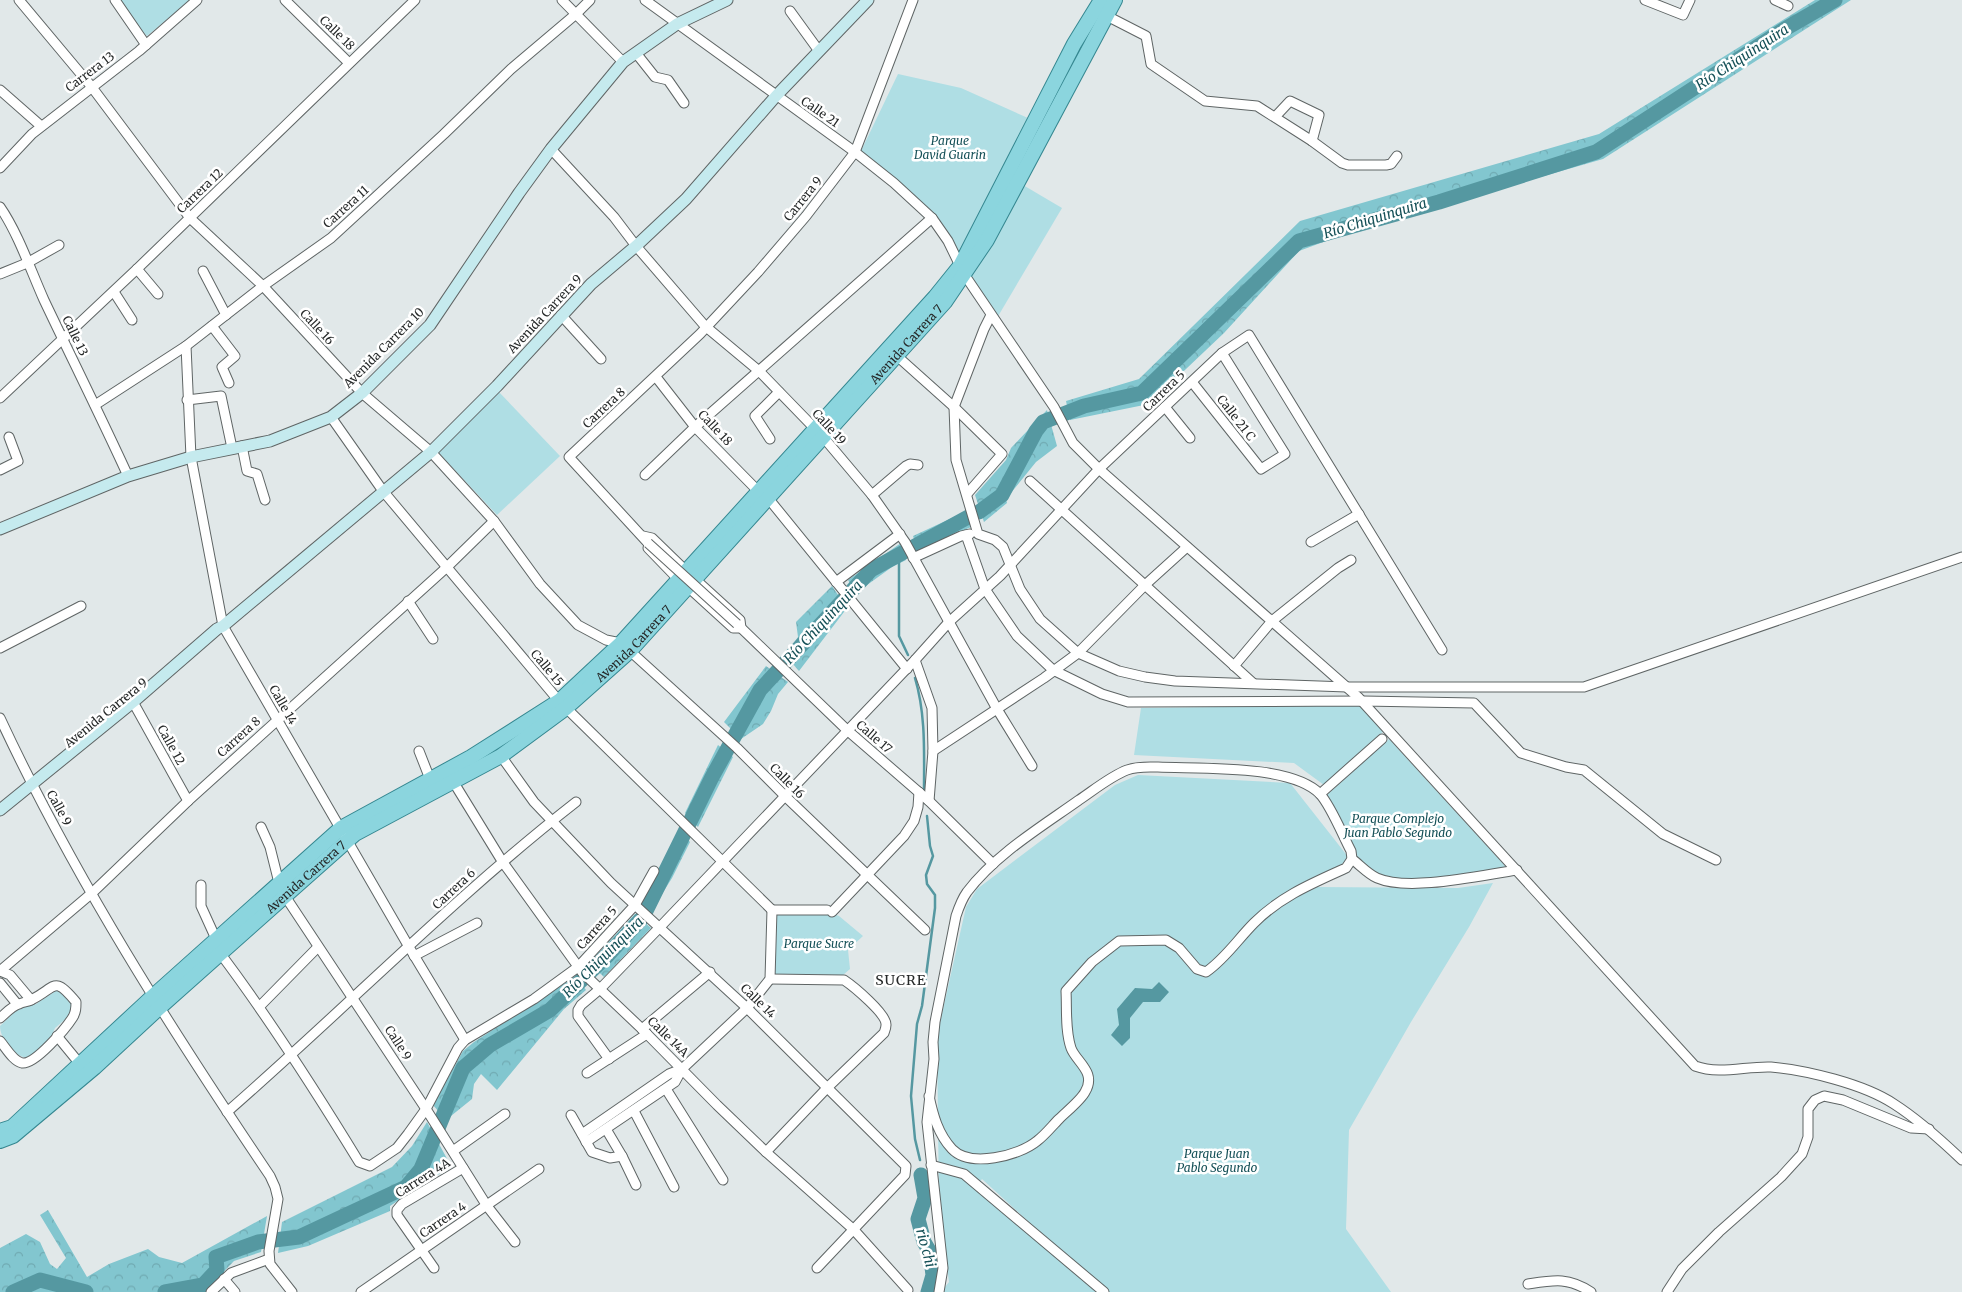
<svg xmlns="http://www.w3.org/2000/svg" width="1962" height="1292" font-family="Merriweather,serif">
<defs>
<pattern id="forest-crowns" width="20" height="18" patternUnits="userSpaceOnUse" patternTransform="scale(1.25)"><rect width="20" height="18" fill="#82c6cf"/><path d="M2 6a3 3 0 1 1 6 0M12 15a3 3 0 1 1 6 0" fill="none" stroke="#70aab2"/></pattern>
</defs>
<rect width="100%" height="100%" fill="#e1e8e9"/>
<g fill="url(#forest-crowns)">
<polygon points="1815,0 1851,0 1603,159 1353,231 1299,251 1224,333 1167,387 1144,405 1070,420 1066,401 1139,379 1300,221 1599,134"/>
<polygon points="1047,410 1057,446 1036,462 1006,499 1007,503 984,522 975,495 1006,460 1011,448"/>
<polygon points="967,511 971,527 918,551 913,536"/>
<polygon points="901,543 906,560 892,567 856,593 848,580"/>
<polygon points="832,586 847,608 799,671 785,655 798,637 796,622"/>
<polygon points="766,666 788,682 778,694 771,711 763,724 741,739 724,722"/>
<polygon points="718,745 733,757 698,827 685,813"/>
<polygon points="679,830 690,842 672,878 652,910 643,903"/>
<polygon points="635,914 651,928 604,977 589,963"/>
<polygon points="576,976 586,990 564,1009 497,1090 481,1074 474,1084 472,1099 446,1120 433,1105 463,1051 474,1042"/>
<polygon points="427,1122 451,1166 390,1206 390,1211 308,1246 278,1253 282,1222 392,1167 412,1146"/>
<polygon points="48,1210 87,1277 109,1264 148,1249 159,1257 182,1263 267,1216 261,1252 234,1261 204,1292 0,1292 0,1248 26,1234 40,1242 50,1264 57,1269 66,1258 40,1215"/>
</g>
<g fill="#afdee4">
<polygon points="115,0 190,0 147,36 121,10"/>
<polygon points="898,74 961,88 1028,118 978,233 959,257 926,206 861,151"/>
<polygon points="1023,185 1062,208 997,318 969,276"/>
<polygon points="498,391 560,456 497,515 436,450"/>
<polygon points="1358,705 1385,730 1324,785 1294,763 1134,755 1141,708"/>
<polygon points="1389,739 1507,868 1422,880 1393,879 1378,874 1356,858 1327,795"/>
<polygon points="1138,775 1290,783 1349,858 1314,887 1458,888 1493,883 1469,927 1411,1022 1349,1130 1346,1229 1391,1292 1105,1292 982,1179 975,1188 1099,1292 941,1292 949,1282 939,1207 937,1036 966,907 977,889 1115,785"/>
<polygon points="777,914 834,914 839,916 863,936 848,950 850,969 843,975 775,974"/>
<path d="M57,990h7l11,15v6l-20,17 -4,9 -8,11 -16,10c-13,-2 -27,-19 -27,-32l19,-18 17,-4z"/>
</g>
<polygon fill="#5598a1" points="1159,982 1169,992 1160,1002 1143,1002 1130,1018 1130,1038 1122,1046 1111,1035 1119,1025 1117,1009 1135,988 1152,989"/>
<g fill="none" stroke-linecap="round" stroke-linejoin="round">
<g stroke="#5598a1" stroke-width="2.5">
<polyline points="899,555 899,636 908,655"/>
<path d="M915,678c11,37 9,75 9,113"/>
<polyline points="920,1160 915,1139 911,1096 917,1024 922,1006 935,908 935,895 927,884 926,875 933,856 930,846 927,816"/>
</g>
<g stroke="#5598a1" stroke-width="15">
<polyline points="979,512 1002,495 1036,431 1043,422 1084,406 1142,393 1299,241 1439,202 1596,152 1783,30 1835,0"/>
<polyline points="921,1175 925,1198 918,1219 924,1242 930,1252 933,1275 928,1292"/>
<polyline points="13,1292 40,1280 86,1292"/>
<polyline points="165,1292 203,1285 217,1270 216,1257 258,1242 299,1237 406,1187 421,1169 463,1068 490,1045 550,1010 608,955 643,917 712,777 760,690 871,570 970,516"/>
</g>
<g stroke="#5f6565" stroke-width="11">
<g id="street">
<polyline points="19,0 91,86 190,218 263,286 362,393 431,452 494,521 540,584 578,625 606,640 621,643"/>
<polyline points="115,0 146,45"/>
<polyline points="285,0 349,63"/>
<polyline points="562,0 623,62"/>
<path d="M645,0l210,152 39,31 38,35 16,23 16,33 90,133 19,36 26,26 260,229 336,368c25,9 50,0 76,1 35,3 93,17 123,37 25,16 47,36 68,56"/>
<polyline points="1645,0 1683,15 1690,0"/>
<polyline points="1775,0 1788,6"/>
<polyline points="790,11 819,51"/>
<polyline points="1107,16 1146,36 1151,64 1205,101 1257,106 1312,141 1342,163 1348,165 1386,165 1391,164 1397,156"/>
<polyline points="636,53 655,77 668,80 684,103"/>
<polyline points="0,90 41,126"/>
<polyline points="1275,117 1290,101 1319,115 1312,141"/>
<polyline points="551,149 614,217 636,246 705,326 759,371 824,438 872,495 905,542 997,709 1032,766"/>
<polyline points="0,168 32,134 139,51 197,0"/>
<path d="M0,207c18,26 31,64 44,93 28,59 57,117 84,176"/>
<polyline points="137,269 158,294"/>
<polyline points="203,271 226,315"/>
<polyline points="0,274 27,263 59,245"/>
<polyline points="114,292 132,320"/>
<polyline points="561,315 601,359"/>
<polyline points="991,315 984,329 954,407 956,460 978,534 995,540 1003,547 1020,589 1040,619 1078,653 1119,671 1145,677 1175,681 1347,687 1584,687 1962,557"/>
<polyline points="212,326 235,356 222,367 229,383"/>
<polyline points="186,346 191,457 223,626 409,947 465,1040"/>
<polyline points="897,356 954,407 1002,454 967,494"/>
<polyline points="656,377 695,427 759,492"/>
<polyline points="1192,382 1261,469 1285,454 1222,353"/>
<polyline points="0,398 137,269 415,0"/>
<polyline points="187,400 221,396 232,448"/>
<polyline points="95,405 186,346 263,286 331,238 444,134 511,69 576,14 590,0"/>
<polyline points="1165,407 1190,438"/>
<polyline points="331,417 383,491 559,701 772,910"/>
<polyline points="770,439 755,416 779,392"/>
<polyline points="242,446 247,471 257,474 265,500"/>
<polyline points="0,470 18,461 9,437"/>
<polyline points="645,475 695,427 932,218"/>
<polyline points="1030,481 1253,683"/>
<polyline points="872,495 906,466 910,464 918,465"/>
<polyline points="768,498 907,669"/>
<polyline points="966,535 985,589 1017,636 1053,670 1102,694 1128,702 1363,701 1474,703 1521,753 1566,767 1584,770 1663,834 1716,860"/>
<polyline points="643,536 652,538 686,571"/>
<polyline points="1311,542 1359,514"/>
<polyline points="648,543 569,457 700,334 758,272 806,216 855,152 913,0"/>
<polyline points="648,548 678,579"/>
<polyline points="913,558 961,536 970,534"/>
<polyline points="836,582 900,534"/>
<polyline points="688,587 733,628 741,628 740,620 695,579"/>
<polyline points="408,601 433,639"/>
<polyline points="737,624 847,730 929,801 993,864"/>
<polyline points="0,648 81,606"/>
<polyline points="630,651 737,748 786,797 925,930"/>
<polyline points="915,660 932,708 933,751 929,801"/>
<polyline points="1234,666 1272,621 1338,568 1351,560"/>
<polyline points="133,702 188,801"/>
<path d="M0,718c75,161 171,311 270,458l5,11 3,12 -9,52 1,13 22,28"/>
<polyline points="419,751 430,779"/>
<polyline points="933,751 1044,678 1078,653 1145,585 1187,547"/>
<polyline points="501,756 534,802 611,883 747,1008 906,1166 905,1175 817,1268"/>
<polyline points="451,778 502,861 582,972 642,1029 717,1105 766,1152 854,1230 908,1290"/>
<polyline points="1320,794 1382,739"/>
<polyline points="261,827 270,847 279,883"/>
<path d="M1352,859c8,6 16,15 25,19 32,14 105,-3 140,-8"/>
<polyline points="201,885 201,906 216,939"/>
<polyline points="285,896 426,1109 487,1206 515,1242"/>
<polyline points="772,910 827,910"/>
<polyline points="832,912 904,836 914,821 918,807 919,792"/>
<path d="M220,953c51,68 95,137 139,209l11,4 27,-18 11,-14 18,-25 32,-61 7,-8 69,-41 44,-32 57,-62 19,-34"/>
<polyline points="414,956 477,923"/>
<polyline points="0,971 92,893 188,801 446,568 494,521"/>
<polyline points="0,971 10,975 31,1000"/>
<polyline points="0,983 17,1004"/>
<polyline points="260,1006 318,947"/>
<path d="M0,1018c6,-5 12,-12 19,-14 4,-2 8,-2 12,-4 25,-12 22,-26 45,2 0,6 0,10 -3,15 -7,11 -38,48 -51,46 -9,-2 -16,-15 -22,-22"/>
<polyline points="642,1029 710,972"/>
<polyline points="57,1036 80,1064"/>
<polyline points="609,1059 578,1016 578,1010 581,1005 600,989 660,927 915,660 949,622 1000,576 1099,469 1222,353 1249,335 1442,650"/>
<polyline points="587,1073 647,1034"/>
<polyline points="666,1089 723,1180"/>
<path d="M929,1096c4,19 9,38 23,53 18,19 67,7 85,-8 8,-6 15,-15 22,-22 7,-7 22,-19 26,-27 12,-20 -9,-30 -14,-44 -6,-18 -4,-39 -5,-57l26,-29 27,-21 47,-1 13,8 18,21 9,3c19,-13 32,-33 48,-49 27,-27 59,-40 92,-55l6,-9 -1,-8c-8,-15 -20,-45 -31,-57 -29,-30 -121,-25 -162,-27 -10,0 -21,-1 -31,3 -16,6 -33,20 -48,30 -38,27 -83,54 -112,92 -5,7 -8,15 -11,24l-21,106 -2,20 1,17 -7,63 16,146 -4,24"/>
<polyline points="634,1111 674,1187"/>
<path d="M227,1112c117,-102 226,-214 349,-310"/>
<polyline points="571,1115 592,1152 610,1158 622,1156"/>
<polyline points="606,1129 622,1156 636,1185"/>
<polyline points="582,1134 669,1074 682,1069 747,1008 770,979 772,910"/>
<polyline points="586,1142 675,1082 682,1069"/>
<polyline points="453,1151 505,1114"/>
<path d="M766,1152l62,-65 56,-54c1,-3 2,-5 2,-8 1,-11 -33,-39 -42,-45l-74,-1"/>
<polyline points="931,1165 964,1174 1104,1292"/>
<polyline points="434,1268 397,1215 397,1210 402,1204 463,1168"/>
<polyline points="224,1279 235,1292"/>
<path d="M1528,1284c26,-4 40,-7 63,8"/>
<polyline points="211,1292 231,1273 269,1259"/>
<polyline points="361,1292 539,1169"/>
<polyline points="1667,1292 1682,1269 1719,1232 1781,1177 1802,1154 1808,1137 1808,1109 1815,1100 1824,1096 1843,1100 1911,1128 1929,1129"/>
</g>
</g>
<g stroke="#5f6565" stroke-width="13">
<g id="secondary">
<polyline points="0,529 128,476 191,457 270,441 331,417 362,393 430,325 519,193 551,149 623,62 677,24 727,0"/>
<polyline points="0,810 133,702 217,629 223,626 431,452 497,386 591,284 636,246 686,199 776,96 868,0"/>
</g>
</g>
<g stroke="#358790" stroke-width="16">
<g id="primary">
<polyline points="0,1131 12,1127 152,997 341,828 471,757 559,701 621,643 935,297 960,266 1074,44 1101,0"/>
<path id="s1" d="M0,1141l13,-5 81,-68 65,-60 196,-174 146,-78 65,-48 64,-57 315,-349 42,-62 128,-240"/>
</g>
</g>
<use href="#street" stroke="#fff" stroke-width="9"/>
<use href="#secondary" stroke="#c5eaee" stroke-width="11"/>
<use href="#primary" stroke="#8bd5de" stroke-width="14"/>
<g stroke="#5f6565" stroke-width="11" stroke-linecap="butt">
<polyline id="street-bridge" points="648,543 737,624"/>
</g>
<use href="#street-bridge" stroke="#fff" stroke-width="9"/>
</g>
<g text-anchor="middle" stroke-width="5" stroke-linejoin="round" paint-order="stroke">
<g font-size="12" fill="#262929" stroke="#fff">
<text transform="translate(337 33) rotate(44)" y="4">Calle 18</text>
<text transform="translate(90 72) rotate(-37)" y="4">Carrera 13</text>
<text transform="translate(820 112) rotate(35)" y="4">Calle 21</text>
<text transform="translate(200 191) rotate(-44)" y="4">Carrera 12</text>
<text transform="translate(803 199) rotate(-51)" y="4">Carrera 9</text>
<text transform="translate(346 207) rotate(-42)" y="4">Carrera 11</text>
<text transform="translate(545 314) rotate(-47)" y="4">Avenida Carrera 9</text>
<text transform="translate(317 327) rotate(47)" y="4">Calle 16</text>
<text transform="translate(75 336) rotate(64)" y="4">Calle 13</text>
<text dy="4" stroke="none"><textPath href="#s1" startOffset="1215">Avenida Carrera 7</textPath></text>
<text transform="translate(384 348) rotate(-45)" y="4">Avenida Carrera 10</text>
<text transform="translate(1164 391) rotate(-44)" y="4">Carrera 5</text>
<text transform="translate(604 408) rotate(-43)" y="4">Carrera 8</text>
<text transform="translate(1236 418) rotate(52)" y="4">Calle 21 C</text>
<text transform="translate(829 427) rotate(47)" y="4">Calle 19</text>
<text transform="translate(715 428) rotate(47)" y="4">Calle 18</text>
<text dy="4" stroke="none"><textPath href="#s1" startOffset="810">Avenida Carrera 7</textPath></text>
<text transform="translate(547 668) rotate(50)" y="4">Calle 15</text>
<text transform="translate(283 705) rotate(60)" y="4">Calle 14</text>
<text transform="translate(106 713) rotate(-39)" y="4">Avenida Carrera 9</text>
<text transform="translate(239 737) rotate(-42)" y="4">Carrera 8</text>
<text transform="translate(874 737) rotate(41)" y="4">Calle 17</text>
<text transform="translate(171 745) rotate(61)" y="4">Calle 12</text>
<text transform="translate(787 781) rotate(45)" y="4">Calle 16</text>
<text transform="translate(59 808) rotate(61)" y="4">Calle 9</text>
<text dy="4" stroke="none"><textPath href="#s1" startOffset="405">Avenida Carrera 7</textPath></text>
<text transform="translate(454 889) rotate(-43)" y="4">Carrera 6</text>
<text transform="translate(597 928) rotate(-48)" y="4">Carrera 5</text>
<text transform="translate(758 1001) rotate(44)" y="4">Calle 14</text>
<text transform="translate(668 1037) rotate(44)" y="4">Calle 14A</text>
<text transform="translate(398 1043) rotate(57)" y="4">Calle 9</text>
<text transform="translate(423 1178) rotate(-32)" y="4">Carrera 4A</text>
<text transform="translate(443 1220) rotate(-34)" y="4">Carrera 4</text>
</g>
<g font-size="12" font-style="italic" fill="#165158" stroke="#fff">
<text x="950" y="145">Parque<tspan x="950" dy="14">David Guarin</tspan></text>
<text x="1398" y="823">Parque Complejo<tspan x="1398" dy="14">Juan Pablo Segundo</tspan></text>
<text x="819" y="948">Parque Sucre</text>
<text x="1217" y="1158">Parque Juan<tspan x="1217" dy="14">Pablo Segundo</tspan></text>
</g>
<g font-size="14" font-style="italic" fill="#155057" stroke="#fff">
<text transform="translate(1742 57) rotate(-33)" y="5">Río Chiquinquira</text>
<text transform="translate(1375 218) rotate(-17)" y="5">Río Chiquinquira</text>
<text transform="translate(823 622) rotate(-47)" y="5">Río Chiquinquira</text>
<text transform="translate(603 957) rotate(-45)" y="5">Río Chiquinquira</text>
<text transform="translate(926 1248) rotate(75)" y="5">rio chi</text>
</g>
<g font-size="14" letter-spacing="1" fill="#262929" stroke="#fff">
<text x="901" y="985">SUCRE</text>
</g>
</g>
</svg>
